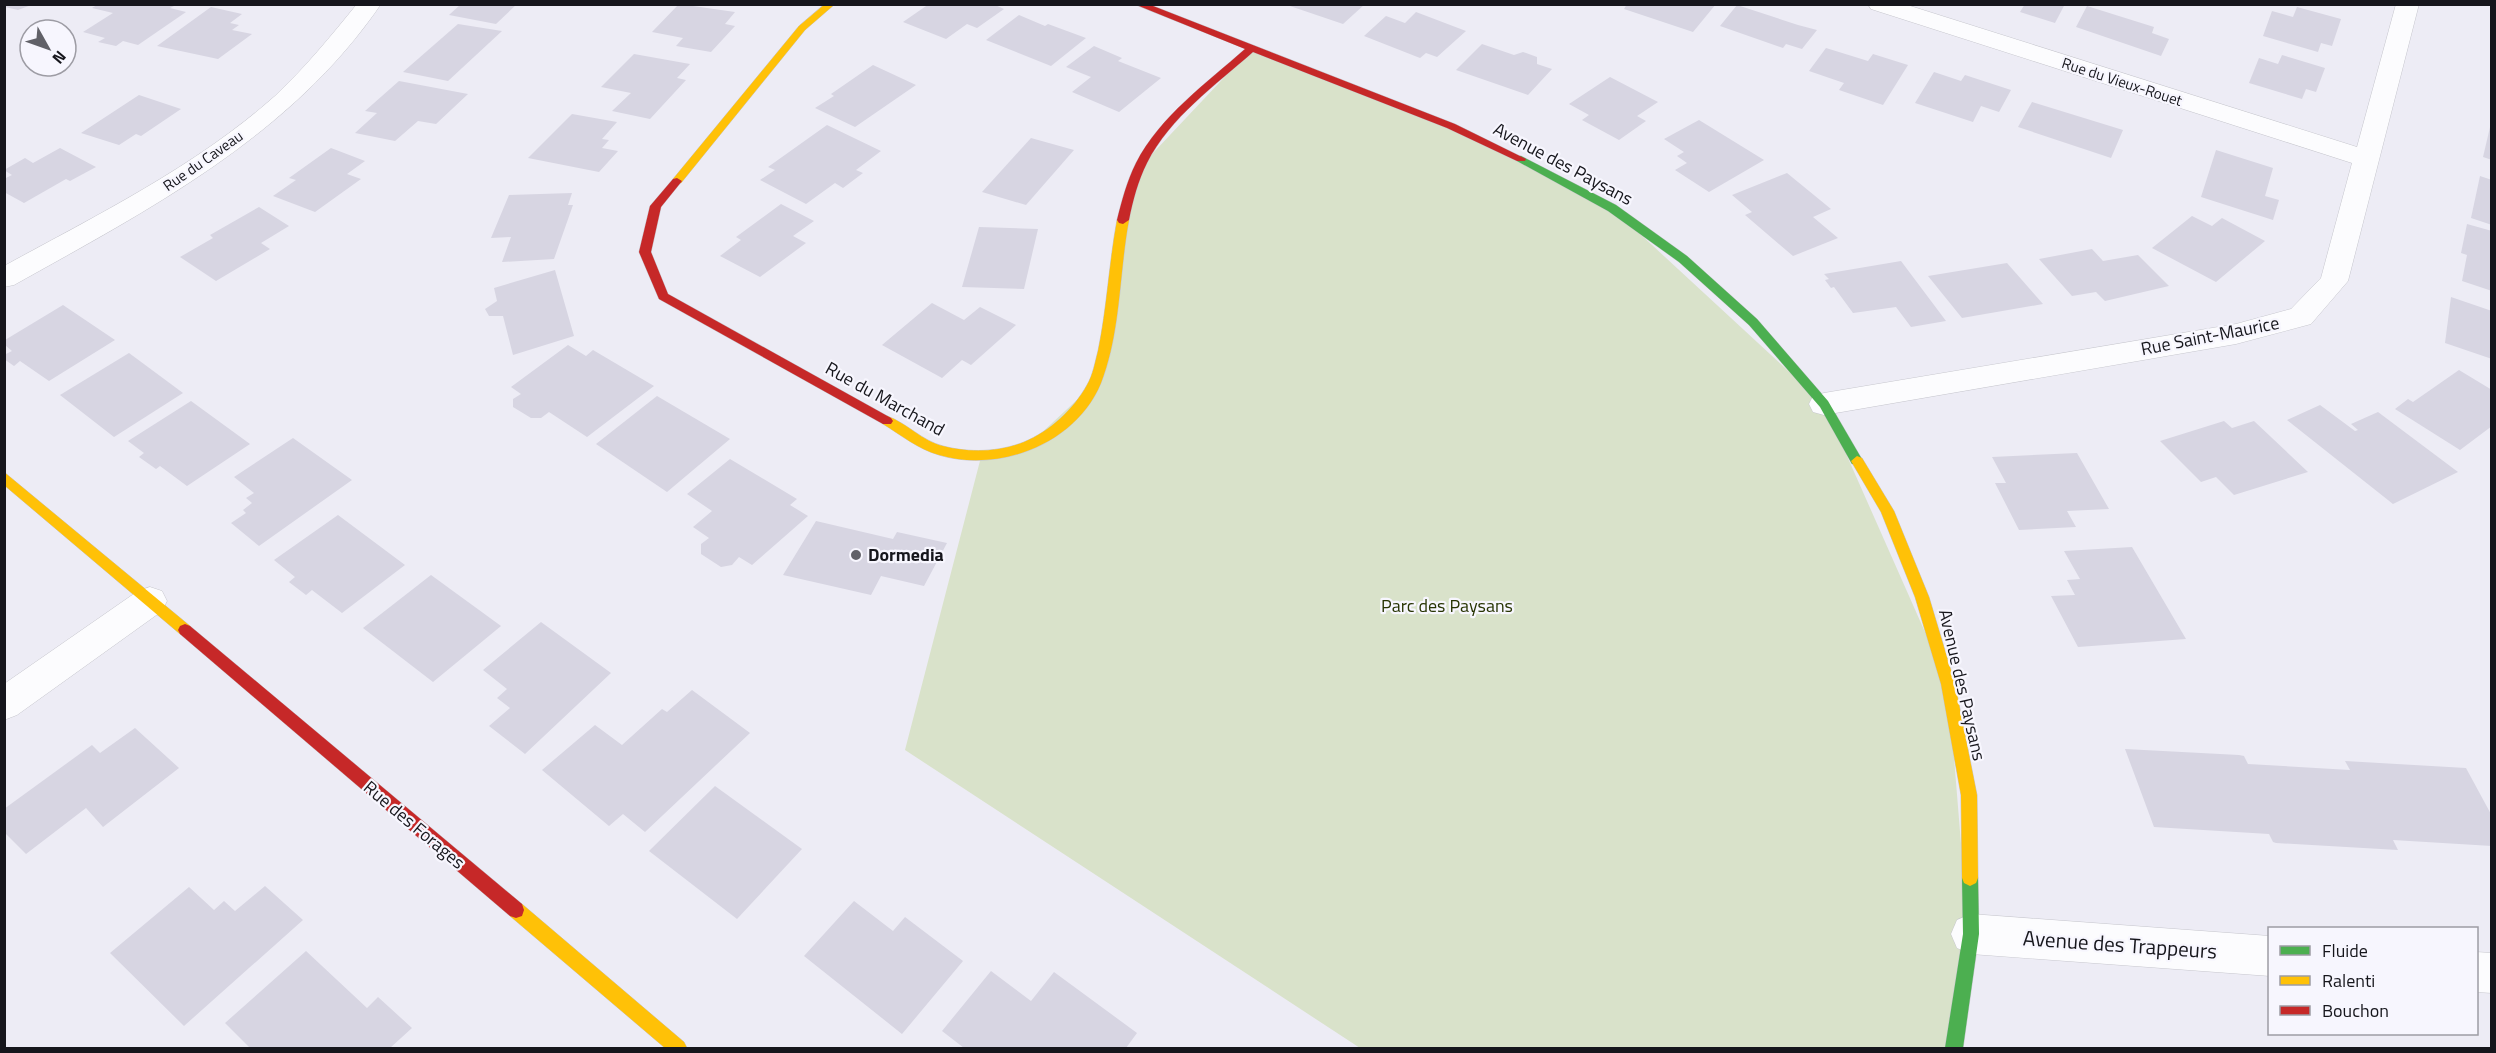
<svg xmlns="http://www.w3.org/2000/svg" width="2496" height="1053" font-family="'Titillium Web',sans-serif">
<rect width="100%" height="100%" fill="#edecf5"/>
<polygon fill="#d9e2ca" points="1251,49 1451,126 1612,208 1824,404 1948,684 1969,942 1952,1048 1360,1048 905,750 981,457 1021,452 1095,383 1137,170"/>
<g fill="#d7d5e2">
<polygon points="5,4 34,4 18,10 5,7"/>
<polygon points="461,4 517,4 496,24 449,15"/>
<polygon points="679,4 735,12 725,24 735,26 711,52 676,46 683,38 652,32"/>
<polygon points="929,4 993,4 1004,9 977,28 967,24 946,39 903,22"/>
<polygon points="1284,4 1365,4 1343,24"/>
<polygon points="1627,4 1716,4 1693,32 1624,9"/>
<polygon points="2025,4 2065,4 2055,23 2020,12"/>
<polygon points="97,5 176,5 170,8 186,12 138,45 123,41 116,46 98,42 105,38 83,32 113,13 92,8"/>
<polygon points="1737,5 1798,25 1817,30 1802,49 1786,44 1783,48 1720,26"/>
<polygon points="2087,6 2154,27 2152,33 2169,39 2161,56 2076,27"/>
<polygon points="211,7 242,14 230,23 239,25 232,30 252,34 218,59 157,46"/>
<polygon points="2297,7 2341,19 2332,46 2321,43 2318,52 2263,36 2272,11 2293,17"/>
<polygon points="1416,12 1466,31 1437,57 1426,53 1420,58 1364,36 1386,16 1405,23"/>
<polygon points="1019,15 1045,26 1048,24 1086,38 1051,66 986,40"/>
<polygon points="458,24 502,31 448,81 403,72"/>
<polygon points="1482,44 1514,55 1523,52 1537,57 1537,64 1552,69 1528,95 1456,70"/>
<polygon points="1094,46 1122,58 1118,61 1161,78 1119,112 1072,92 1091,77 1066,67"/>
<polygon points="1826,48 1868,61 1873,54 1908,65 1883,105 1839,90 1844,83 1809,71"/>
<polygon points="634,54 690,64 677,78 686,80 650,119 612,111 631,93 601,87"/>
<polygon points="2282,55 2325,68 2316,92 2306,89 2302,99 2249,83 2259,58 2278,64"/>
<polygon points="873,65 916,85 855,127 815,108 834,96 831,94"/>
<polygon points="1934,72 1961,81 1965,75 2011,90 1999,112 1981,106 1973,122 1915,103"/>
<polygon points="1610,77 1658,102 1637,116 1646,121 1619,140 1582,120 1589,115 1569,104"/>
<polygon points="399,81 468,94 436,124 418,121 395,141 355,133 377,113 365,111"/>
<polygon points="139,95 181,109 141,136 136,134 119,145 81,133"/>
<polygon points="2032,102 2123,130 2111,158 2018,127"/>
<polygon points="572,114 617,122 602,139 609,140 602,148 618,151 599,172 528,158"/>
<polygon points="1699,120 1764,160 1709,192 1675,170 1687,163 1677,156 1684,152 1664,139"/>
<polygon points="2491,123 2492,123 2492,160 2483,157"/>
<polygon points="827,125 881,151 856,170 863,173 843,188 835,183 806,204 760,180 775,170 768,167"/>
<polygon points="1031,138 1074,150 1026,205 982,192"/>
<polygon points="60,148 96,167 70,181 66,179 24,203 4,192 4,179 12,175 4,170 25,158 33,163"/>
<polygon points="331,148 365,161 347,174 361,179 315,212 273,196 296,180 289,178"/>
<polygon points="2216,150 2273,168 2265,196 2279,200 2273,220 2201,197"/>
<polygon points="1787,173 1831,209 1813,217 1838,238 1793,256 1745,215 1752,212 1732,195"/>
<polygon points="2480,176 2492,180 2492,225 2471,218"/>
<polygon points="572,193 568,205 573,205 554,259 502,262 511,237 491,238 509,195"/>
<polygon points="781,204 814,221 793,236 806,243 760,277 720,256 741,240 736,237"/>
<polygon points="259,207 289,226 261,243 270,249 216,281 180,257 213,238 210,235"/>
<polygon points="2192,216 2212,226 2222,218 2265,241 2216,282 2152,248"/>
<polygon points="2467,224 2492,231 2492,291 2462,281 2467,255 2461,253"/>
<polygon points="979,227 1038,229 1024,289 962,287"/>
<polygon points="2092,249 2103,261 2138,255 2169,286 2105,301 2096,292 2072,296 2039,259"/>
<polygon points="1901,261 1946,321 1911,327 1896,307 1853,313 1834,287 1831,288 1825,280 1829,279 1824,274"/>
<polygon points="2007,263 2043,304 1962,318 1928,276"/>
<polygon points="555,270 574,336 513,355 503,316 489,316 485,309 497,301 494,288"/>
<polygon points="2451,297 2492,311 2492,359 2445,343"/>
<polygon points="932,303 964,320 980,307 1016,325 971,365 962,360 942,378 882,345"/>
<polygon points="63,305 115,340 49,381 20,361 14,366 4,359 4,355 12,351 5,345 5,340"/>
<polygon points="568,345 586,356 593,350 654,386 587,437 549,412 541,418 531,418 513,407 513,399 521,394 511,387"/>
<polygon points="129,353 183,393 114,437 60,395"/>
<polygon points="2459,370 2492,390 2492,426 2460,450 2395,409 2408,399 2413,402"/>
<polygon points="657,396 730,439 667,492 596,444"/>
<polygon points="191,401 250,444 187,486 160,466 156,469 139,457 144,453 128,441"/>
<polygon points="2320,405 2355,431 2358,430 2351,424 2378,412 2458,472 2393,504 2287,420"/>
<polygon points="2224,421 2232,428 2254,421 2308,472 2234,495 2216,477 2201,482 2160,441"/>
<polygon points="293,438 352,480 259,546 231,523 246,513 243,510 252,503 246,498 254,493 234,477"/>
<polygon points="2077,453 2109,509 2067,511 2076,527 2019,530 1995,483 2006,483 1992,457"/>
<polygon points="730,459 797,499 790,505 808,516 752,565 739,557 732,565 721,567 701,554 701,544 709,538 693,527 712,511 687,494"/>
<polygon points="338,515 405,565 342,613 312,590 306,595 289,582 295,577 274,560"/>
<polygon points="816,521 893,539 897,532 947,543 924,586 881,576 871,595 783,575"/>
<polygon points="2132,547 2186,639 2078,647 2051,596 2075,595 2067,580 2080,579 2064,551"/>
<polygon points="431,575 501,626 433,682 363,628"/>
<polygon points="541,622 611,673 525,754 489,726 510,708 497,698 507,689 483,670"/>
<polygon points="692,690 750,733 645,832 623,814 609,826 542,770 595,725 622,745 662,709 667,712"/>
<polygon points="135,728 179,768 103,827 86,808 26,854 4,832 4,809 92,745 100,753"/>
<polygon points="2125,749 2239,755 2244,756 2248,764 2350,770 2345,761 2466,768 2492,816 2492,846 2393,840 2398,850 2276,843 2273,842 2269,834 2154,827"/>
<polygon points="715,786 802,849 737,919 649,851"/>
<polygon points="265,886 303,920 184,1026 110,953 189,887 214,910 224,901 235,911"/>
<polygon points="854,901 893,931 905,917 963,961 902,1034 804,956"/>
<polygon points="306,951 367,1008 378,997 412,1028 390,1048 250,1048 225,1023"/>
<polygon points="991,971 1031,1001 1054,972 1137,1033 1126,1048 964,1048 942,1031"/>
</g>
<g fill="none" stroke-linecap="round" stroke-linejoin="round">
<g stroke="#c6c6cd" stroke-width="1">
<g id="street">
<path d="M357,4h24c-90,132 -231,205 -367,281l-10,2v-21c93,-51 191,-99 271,-170 30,-28 56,-60 82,-92z"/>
<polygon points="1868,4 1904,4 2357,147 2396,4 2419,4 2348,281 2311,324 2236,344 1824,415 1813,412 1809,404 1813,396 1824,393 2236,324 2291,309 2321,278 2352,163 1871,9"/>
<polygon points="150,587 162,591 167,601 162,611 17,715 4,720 4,684 138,591"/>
<polygon points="1971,914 2270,936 2270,976 1971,954 1957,948 1951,934 1957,920"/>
<polygon points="2476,952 2492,953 2492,993 2476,992"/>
</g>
</g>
<g stroke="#c6c6cd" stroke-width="1">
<g id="fast">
<polygon points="1521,156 1616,205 1687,256 1757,319 1828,401 1863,461 1862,464 1852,464 1820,407 1749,325 1679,262 1608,211 1517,161 1517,157"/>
<polygon points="1970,870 1976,873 1978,878 1979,934 1963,1048 1945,1048 1963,934 1962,878 1964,873"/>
</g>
</g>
<g stroke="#c6c6cd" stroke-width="1">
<g id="slow">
<polygon points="825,4 835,4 805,30 681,183 673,183 673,179 799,26"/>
<path d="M1123,216l6,4c-10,53 -8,112 -28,163 -25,61 -102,90 -162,72 -21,-6 -38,-20 -56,-31l-2,-3 6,-5c20,7 35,25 56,30 26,7 56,6 81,-4 26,-11 49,-32 63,-57 6,-10 8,-23 11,-34 9,-43 11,-88 19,-131z"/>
<polygon points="1857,456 1862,458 1894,511 1929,597 1955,684 1977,795 1978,878 1976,883 1970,886 1964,883 1962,878 1961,795 1941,684 1915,597 1881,512 1851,461"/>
<polygon points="4,472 190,626 192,630 190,634 185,636 180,634 4,485"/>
<polygon points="516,902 522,904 684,1042 687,1048 665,1048 510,916 508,910 510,904"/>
</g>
</g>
<g stroke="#c6c6cd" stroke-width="1">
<g id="jam">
<path d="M1134,4h14l307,120 71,35 -1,2h-8l-70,-33 -194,-76c-37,33 -83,65 -106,111 -9,18 -14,37 -18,57l-6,4 -4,-1 -2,-3c5,-20 10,-39 19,-57 24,-47 71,-80 109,-114z"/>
<polygon points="677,178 682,181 661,207 651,252 668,294 891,418 893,421 891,424 883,424 659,299 639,252 650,206 673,179"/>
<polygon points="185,624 190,626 522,904 524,910 522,916 516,918 510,916 180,634 178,630 180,626"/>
</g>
</g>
<use href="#street" fill="#fcfcfe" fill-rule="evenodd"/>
<use href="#fast" fill="#4caf50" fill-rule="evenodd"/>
<use href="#slow" fill="#ffc107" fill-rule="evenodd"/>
<use href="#jam" fill="#c62828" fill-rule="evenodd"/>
</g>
<circle fill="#616168" stroke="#f7f6fe" stroke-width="2" cx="856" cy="555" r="6"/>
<g text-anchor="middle" stroke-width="4.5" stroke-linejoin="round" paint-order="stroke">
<g font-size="15" fill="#16161c" stroke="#f7f6fe">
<text transform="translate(2122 82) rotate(18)" y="5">Rue du Vieux-Rouet</text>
<text transform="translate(203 161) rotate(-35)" y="5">Rue du Caveau</text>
</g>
<g font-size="18" fill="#16161c" stroke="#f7f6fe">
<text transform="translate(1563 164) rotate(28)" y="6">Avenue des Paysans</text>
<text transform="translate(2210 336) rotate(-11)" y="6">Rue Saint-Maurice</text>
<text transform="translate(885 399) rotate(29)" y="6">Rue du Marchand</text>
<text transform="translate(1962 685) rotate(77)" y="6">Avenue des Paysans</text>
<text transform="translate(414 825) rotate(40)" y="6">Rue des Forages</text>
</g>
<g font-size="18" font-weight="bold" fill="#16161c" stroke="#f7f6fe" text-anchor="start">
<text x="868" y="561">Dormedia</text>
</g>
<g font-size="18" fill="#273403" stroke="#f7f6fe">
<text x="1447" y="612">Parc des Paysans</text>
</g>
<g font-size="21" fill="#16161c" stroke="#f7f6fe">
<text transform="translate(2120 945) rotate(4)" y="7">Avenue des Trappeurs</text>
</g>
</g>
<rect width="2496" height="1053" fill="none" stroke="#16161c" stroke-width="12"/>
<rect x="2268" y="927" width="210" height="108" fill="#f7f6fe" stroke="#9d9ca4" stroke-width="1.5"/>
<rect x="2280" y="946" width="30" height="9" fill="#4caf50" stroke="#9d9ca4" stroke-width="1.5"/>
<text x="2322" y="957" font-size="18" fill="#16161c">Fluide</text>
<rect x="2280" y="976" width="30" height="9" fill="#ffc107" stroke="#9d9ca4" stroke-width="1.5"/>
<text x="2322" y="987" font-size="18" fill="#16161c">Ralenti</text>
<rect x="2280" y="1006" width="30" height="9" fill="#c62828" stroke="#9d9ca4" stroke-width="1.5"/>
<text x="2322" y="1017" font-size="18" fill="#16161c">Bouchon</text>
<g transform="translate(48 48) rotate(130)"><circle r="28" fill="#f7f6fe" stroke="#9d9ca4" stroke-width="1.5"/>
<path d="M0-4.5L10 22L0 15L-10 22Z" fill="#616168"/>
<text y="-9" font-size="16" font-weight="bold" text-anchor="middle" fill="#16161c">N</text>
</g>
</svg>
